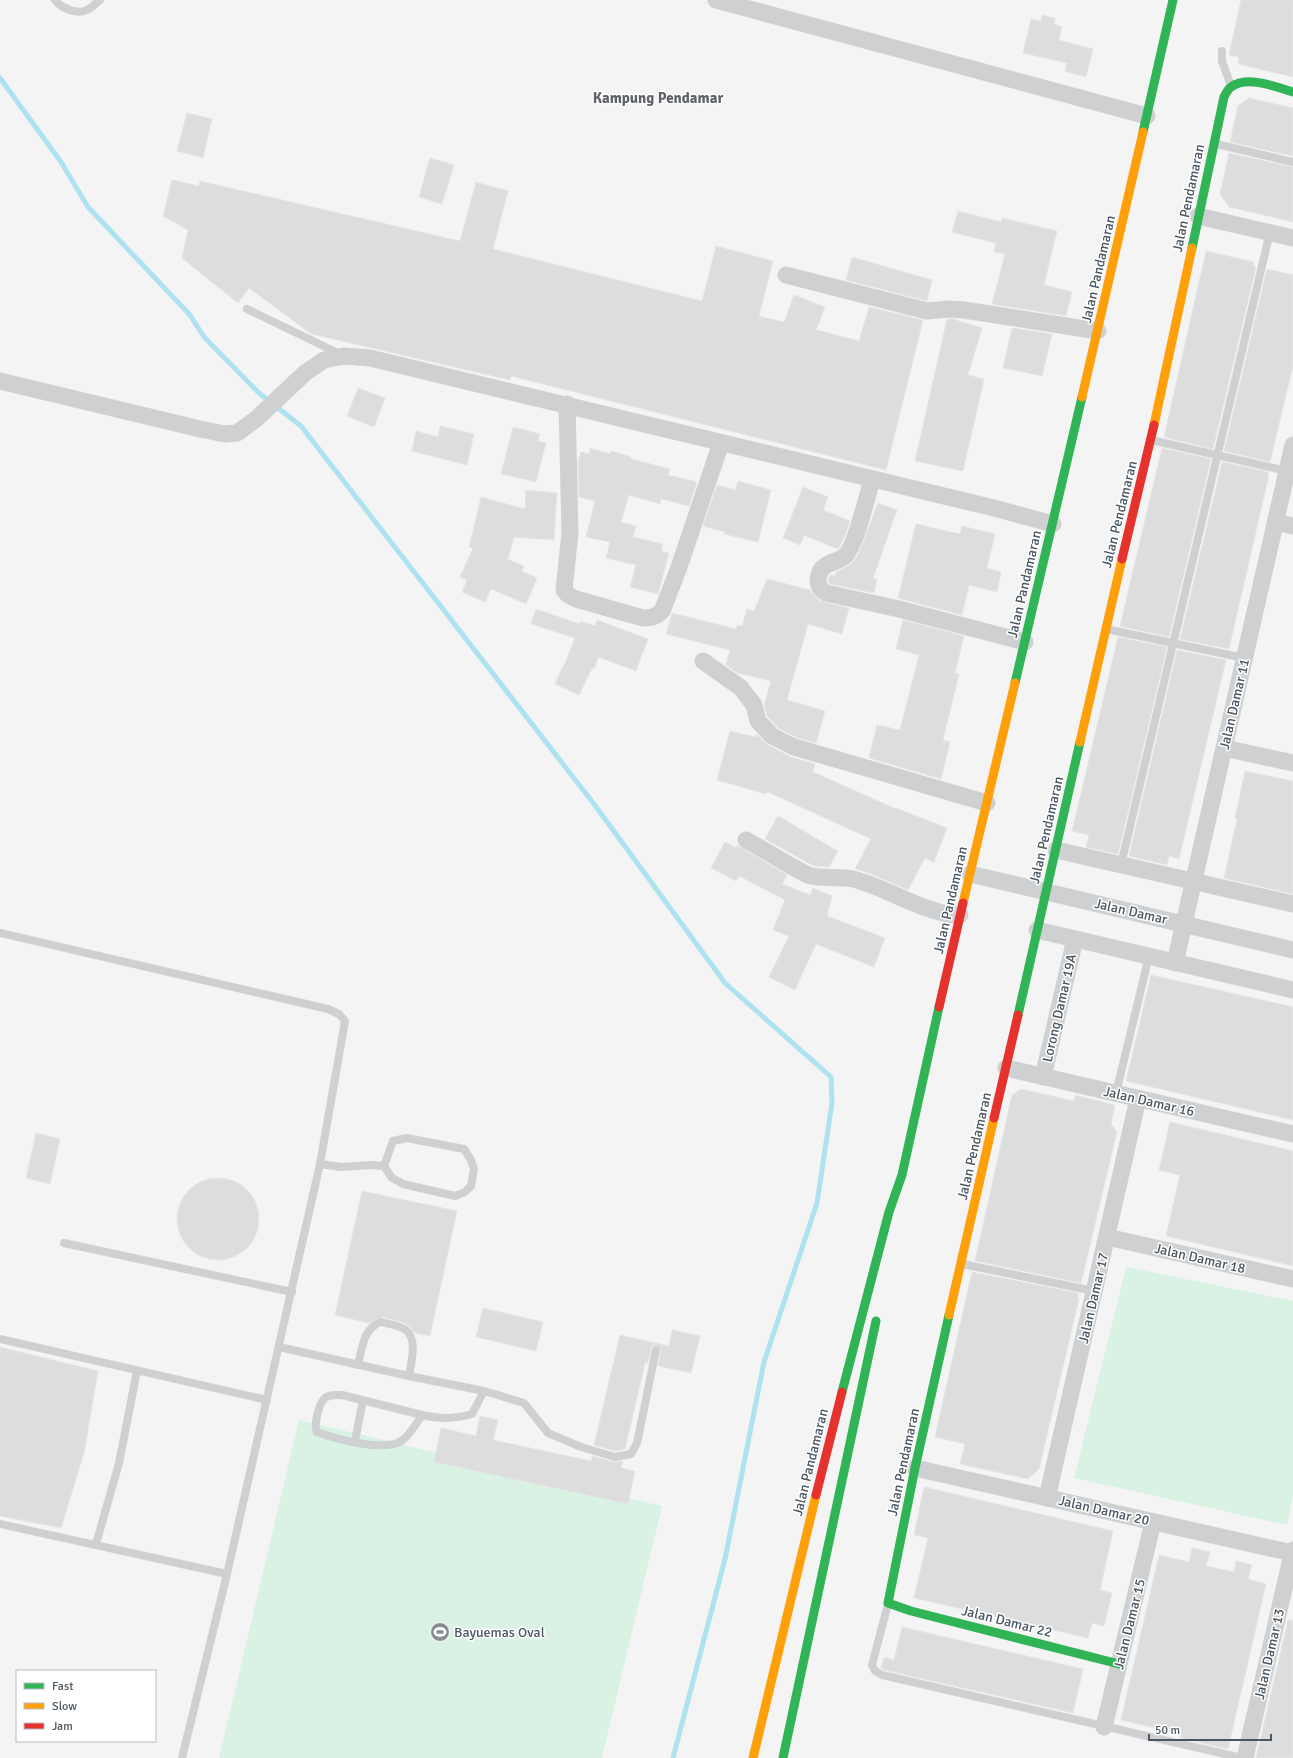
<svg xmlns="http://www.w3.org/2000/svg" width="1293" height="1758" font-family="Signika,sans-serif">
<rect width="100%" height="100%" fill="#f4f4f4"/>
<g fill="#d9f2e3">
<polygon points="1126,1267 1293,1301 1293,1495 1287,1525 1074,1478"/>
<polygon points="299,1420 662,1506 602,1758 219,1758"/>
</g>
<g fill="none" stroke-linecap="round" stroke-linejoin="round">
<polyline stroke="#aee2f0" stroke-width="5" points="0,78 61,162 88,207 190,315 204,337 259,393 301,426 594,804 725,983 831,1077 832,1103 817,1203 764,1362 725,1559 673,1758"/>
</g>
<g fill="#ddddde" stroke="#e5e6e7">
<polygon points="1241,0 1293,0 1293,77 1238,64 1239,57 1229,55"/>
<polygon points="1042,15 1055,18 1054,24 1062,27 1059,40 1093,49 1086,77 1065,71 1067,63 1023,53 1031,19 1041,21"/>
<polygon points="1249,98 1293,108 1293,156 1230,142 1238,106"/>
<polygon points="187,113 212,119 203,158 177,151"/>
<polygon points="1229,153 1293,167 1293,222 1229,207 1220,194"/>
<polygon points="430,158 454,165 442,204 419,197"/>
<polygon points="172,180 199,186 200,181 460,241 476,182 508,191 493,249 702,301 716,246 773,261 759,316 784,322 794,295 825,307 816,330 859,341 869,307 923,320 886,470 511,376 510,380 311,334 249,288 238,303 182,258 188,230 163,216"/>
<polygon points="958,211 1001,222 1002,218 1057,231 1044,285 1072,292 1066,316 992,304 1005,254 994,252 996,243 952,232"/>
<polygon points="1206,251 1254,262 1253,266 1256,267 1213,449 1164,437"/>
<polygon points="852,257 932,280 927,301 846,280"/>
<polygon points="1267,269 1293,275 1293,366 1270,462 1224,451"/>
<polygon points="947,319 953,319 982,328 968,375 984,379 963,471 915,461"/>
<polygon points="1012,328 1052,334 1042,376 1003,368"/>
<polygon points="358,388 385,398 374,427 347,416"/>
<polygon points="440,426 474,434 467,465 412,451 416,431 438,437"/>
<polygon points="513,427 540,434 538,441 546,443 536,482 501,474"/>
<polygon points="590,448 610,454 611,451 631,457 631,459 670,469 668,475 697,482 689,506 661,499 660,504 629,495 621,522 636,526 633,537 663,544 661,551 669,553 658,594 630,587 636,565 606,558 610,542 586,537 595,501 579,497 578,462 581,452 589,454"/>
<polygon points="1162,448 1211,459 1169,637 1120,626"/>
<polygon points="1222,462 1268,472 1267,475 1269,475 1229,649 1180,639"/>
<polygon points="738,481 771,490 758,542 724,534 725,532 703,526 717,485 735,490"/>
<polygon points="803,487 828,497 823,510 850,521 844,538 838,549 804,535 800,545 783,538"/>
<polygon points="526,490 557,493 554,540 514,537 508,559 524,566 522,571 537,578 526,604 491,589 485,602 462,592 467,580 460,577 473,548 469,547 481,497 525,509"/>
<polygon points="878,503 897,510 873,578 877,579 874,593 830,584 828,581 830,575 835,576 836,572 851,564 858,555"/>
<polygon points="916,524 960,534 962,526 995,534 987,568 1001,572 997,592 969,585 962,615 898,598"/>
<polygon points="767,579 810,590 820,601 849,608 842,634 808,624 787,700 825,711 816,743 798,738 778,728 767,716 764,705 771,681 737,673 726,665 730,650 666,634 672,613 736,629 737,625 742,626 747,609 754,611"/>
<polygon points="536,609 580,624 581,621 595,626 597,620 648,639 636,671 598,657 594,669 592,668 579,695 555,684 563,666 564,666 575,638 531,624"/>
<polygon points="903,620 964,636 955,673 959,674 943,740 950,742 941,779 869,758 877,725 900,730 919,655 896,649"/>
<polygon points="1118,637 1167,647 1118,854 1086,847 1089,835 1072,831"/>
<polygon points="1177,650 1226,660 1179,859 1169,856 1167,865 1129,856"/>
<polygon points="730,731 755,737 756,734 768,745 791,757 815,764 813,772 896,809 896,808 947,828 934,862 925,858 908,890 869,873 855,869 871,839 768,792 766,794 717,780"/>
<polygon points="1245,771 1293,781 1293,894 1224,878 1237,819 1235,818"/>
<polygon points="778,816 838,851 829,867 814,866 765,839"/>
<polygon points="725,842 736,848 737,845 787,875 782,884 810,895 813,888 832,896 827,916 885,938 874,967 816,944 795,990 769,977 789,936 773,930 785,900 739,876 736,881 711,868"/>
<polygon points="1151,975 1293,1007 1293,1120 1126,1081"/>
<polygon points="1021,1089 1074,1101 1075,1095 1115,1105 1111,1124 1117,1132 1081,1283 975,1261 1012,1095"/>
<polygon points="1170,1122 1293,1151 1293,1266 1166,1236 1180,1175 1159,1170"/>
<polygon points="36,1133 60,1139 50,1184 26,1178"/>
<circle cx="218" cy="1219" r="41"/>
<polygon points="362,1191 457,1211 430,1336 415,1333 409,1326 402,1322 382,1317 369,1323 335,1315"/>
<polygon points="972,1272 1079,1293 1077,1299 1079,1299 1039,1469 1028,1479 960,1464 965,1444 935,1437"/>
<polygon points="483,1308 543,1322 536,1351 476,1337"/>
<polygon points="672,1330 700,1336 691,1373 658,1366 661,1349 657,1345 652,1346 648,1363 645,1363 625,1449 615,1451 594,1445 620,1335 669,1346"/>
<polygon points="0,1347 98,1371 84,1453 61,1528 0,1516"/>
<polygon points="480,1416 498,1420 493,1440 591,1461 592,1456 614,1462 623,1461 621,1468 635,1471 628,1504 434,1462 441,1428 476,1436"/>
<polygon points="924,1487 1113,1531 1100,1590 1112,1593 1104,1626 1092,1623 1088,1638 914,1598 928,1538 914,1535"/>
<polygon points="1192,1548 1210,1552 1206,1566 1234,1572 1236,1561 1252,1565 1248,1579 1266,1584 1228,1749 1180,1738 1181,1734 1121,1720 1159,1555 1189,1562"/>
<polygon points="1288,1620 1293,1620 1293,1758 1256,1758"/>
<polygon points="902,1627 1083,1669 1073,1713 884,1670 881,1668 884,1657 894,1660"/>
</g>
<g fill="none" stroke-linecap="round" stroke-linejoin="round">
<g stroke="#ced0d2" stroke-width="8">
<path d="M55,0c6,8 22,15 32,10 5,-2 9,-7 13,-10"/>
<polyline points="1222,51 1222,61 1231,86"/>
<polyline points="1216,144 1293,162"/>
<polyline points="247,309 342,355"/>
<polyline points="1151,440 1287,471"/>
<polyline points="1106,629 1244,658"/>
<polyline points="1121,865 1270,232"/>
<polyline points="0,933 328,1009 339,1014 345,1021 320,1164 227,1574 182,1758"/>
<polyline points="1116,1093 1149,956"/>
<polyline points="320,1164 341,1167 371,1165 384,1166 393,1141 407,1138 464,1149 471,1160 474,1169 471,1186 465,1192 455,1196 403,1184 392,1178 384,1166"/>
<polyline points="64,1243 292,1292"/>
<polyline points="962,1264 1094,1291"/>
<polyline points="0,1339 267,1400"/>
<polyline points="279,1347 409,1376 484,1391 524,1403 548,1433 581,1447 615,1457 631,1454 637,1443 656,1350"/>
<path d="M358,1365c4,-16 5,-37 23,-43 7,2 19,3 25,8 12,10 5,33 3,46"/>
<path d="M422,1415l-80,-20c-6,0 -14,-1 -18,4 -6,7 -10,25 -7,33 19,7 69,21 86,8 8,-7 13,-16 19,-25 16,4 33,4 50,-1l12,-23"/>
<polyline points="355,1441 363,1400"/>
<polyline points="0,1524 227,1574"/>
<polyline points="96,1544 119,1463 137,1371"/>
<polyline points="888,1604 872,1665 875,1671 882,1675 1242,1758"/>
</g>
<g stroke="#ced0d2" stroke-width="17">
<polyline points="716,0 1147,116"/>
<polyline points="1198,216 1293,238"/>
<polyline points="786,275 927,311 949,309 964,310 1098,331"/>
<polyline points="0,381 200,429 225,434 237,433 255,420 305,373 324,360 344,356 370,358 994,508 1053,524"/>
<path d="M567,404l3,128 -6,58 4,5 8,4 67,19c8,0 13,-1 19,-7l16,-41 43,-127"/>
<path d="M872,479c-4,15 -17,68 -27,77 -7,6 -22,7 -25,16 -4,10 -2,16 6,21l73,16 126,33"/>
<polyline points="1276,522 1293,526"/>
<polyline points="703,661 741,688 754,705 758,721 772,736 794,747 987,803"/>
<polyline points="1224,748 1293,763"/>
<path d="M746,840c21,11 41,25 62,35 8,4 33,1 45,4 31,7 76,37 107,36"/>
<polyline points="1056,850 1293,904"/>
<polyline points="970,874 1293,950"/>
<polyline points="1037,930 1293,990"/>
<polyline points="1175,963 1293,445"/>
<polyline points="1006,1068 1293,1134"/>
<polyline points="1043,1077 1075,939"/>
<polyline points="1107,1237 1293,1279"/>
<polyline points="915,1468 1292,1553"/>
<polyline points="1047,1498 1138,1099"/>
<polyline points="1104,1727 1153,1522"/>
<polyline points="1245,1758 1293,1550"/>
</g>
<g stroke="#30b455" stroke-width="9">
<polyline points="1143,132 1173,0"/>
<path d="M1192,248l32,-151c2,-4 4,-8 7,-10 17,-12 45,0 62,5"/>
<polyline points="1015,683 1082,397"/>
<polyline points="1018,1015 1080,742"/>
<polyline points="949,1315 915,1468 888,1603 911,1611 1119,1664"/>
<polyline points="842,1392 889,1212 902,1175 939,1007"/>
<polyline points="783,1758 876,1321"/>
</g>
<g stroke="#ff9f0a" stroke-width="9">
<polyline points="1082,397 1143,132"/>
<polyline points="1154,425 1192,248"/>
<polyline points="1080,742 1122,559"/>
<polyline points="963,903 1015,683"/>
<polyline points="949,1315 994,1118"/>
<polyline points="753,1758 816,1495"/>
</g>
<g stroke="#e5322d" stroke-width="9">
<polyline points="1122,559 1154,425"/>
<polyline points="939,1007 963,903"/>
<polyline points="994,1118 1018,1015"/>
<polyline points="816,1495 842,1392"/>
</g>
</g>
<defs>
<g id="stadium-disc" transform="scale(1)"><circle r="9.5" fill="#868d94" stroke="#fff"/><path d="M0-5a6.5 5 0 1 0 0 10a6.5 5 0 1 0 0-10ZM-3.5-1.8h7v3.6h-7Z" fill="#fff"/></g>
</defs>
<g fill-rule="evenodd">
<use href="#stadium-disc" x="440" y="1632"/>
</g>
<g text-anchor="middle" stroke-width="3" stroke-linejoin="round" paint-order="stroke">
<g font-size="14" fill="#4a5661" stroke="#fff">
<text transform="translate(1188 198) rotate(-78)" y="5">Jalan Pendamaran</text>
<text transform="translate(1098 269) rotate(-77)" y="5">Jalan Pandamaran</text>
<text transform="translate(1119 514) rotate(-76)" y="5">Jalan Pendamaran</text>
<text transform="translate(1024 584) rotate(-77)" y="5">Jalan Pandamaran</text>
<text transform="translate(1234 704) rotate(-77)" y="5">Jalan Damar 11</text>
<text transform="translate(1046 830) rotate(-77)" y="5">Jalan Pendamaran</text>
<text transform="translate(950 900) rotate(-77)" y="5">Jalan Pandamaran</text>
<text transform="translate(1131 911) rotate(13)" y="5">Jalan Damar</text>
<text transform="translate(1059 1008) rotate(-77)" y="5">Lorong Damar 19A</text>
<text transform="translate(1149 1101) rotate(13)" y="5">Jalan Damar 16</text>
<text transform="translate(974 1146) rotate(-77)" y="5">Jalan Pendamaran</text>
<text transform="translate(1200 1258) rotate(13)" y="5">Jalan Damar 18</text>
<text transform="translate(1093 1298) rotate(-77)" y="5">Jalan Damar 17</text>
<text transform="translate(810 1462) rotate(-76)" y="5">Jalan Pandamaran</text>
<text transform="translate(903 1462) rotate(-78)" y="5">Jalan Pendamaran</text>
<text transform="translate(1104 1510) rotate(13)" y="5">Jalan Damar 20</text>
<text transform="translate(1007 1621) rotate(14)" y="5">Jalan Damar 22</text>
<text transform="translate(1129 1624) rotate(-76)" y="5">Jalan Damar 15</text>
<text transform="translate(1269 1654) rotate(-77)" y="5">Jalan Damar 13</text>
</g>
<g font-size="14" fill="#4a5661" stroke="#fff" text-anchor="start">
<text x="454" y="1637">Bayuemas Oval</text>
</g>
<g font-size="15" font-weight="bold" fill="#5f6368" stroke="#fff">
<text x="658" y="103">Kampung Pendamar</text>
</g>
</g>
<rect x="16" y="1670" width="140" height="72" fill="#ffffff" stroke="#b7bbc0"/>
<rect x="24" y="1683" width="20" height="6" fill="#30b455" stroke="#b7bbc0"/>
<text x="52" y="1690" font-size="12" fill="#4a5661">Fast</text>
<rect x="24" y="1703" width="20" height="6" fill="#ff9f0a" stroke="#b7bbc0"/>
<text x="52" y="1710" font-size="12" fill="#4a5661">Slow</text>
<rect x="24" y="1723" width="20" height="6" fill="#e5322d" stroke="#b7bbc0"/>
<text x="52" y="1730" font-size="12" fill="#4a5661">Jam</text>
<path d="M1149 1734v6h122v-6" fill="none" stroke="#4a5661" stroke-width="2"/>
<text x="1155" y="1734" font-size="12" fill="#4a5661" stroke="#ffffff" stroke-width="3" paint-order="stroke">50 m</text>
</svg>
